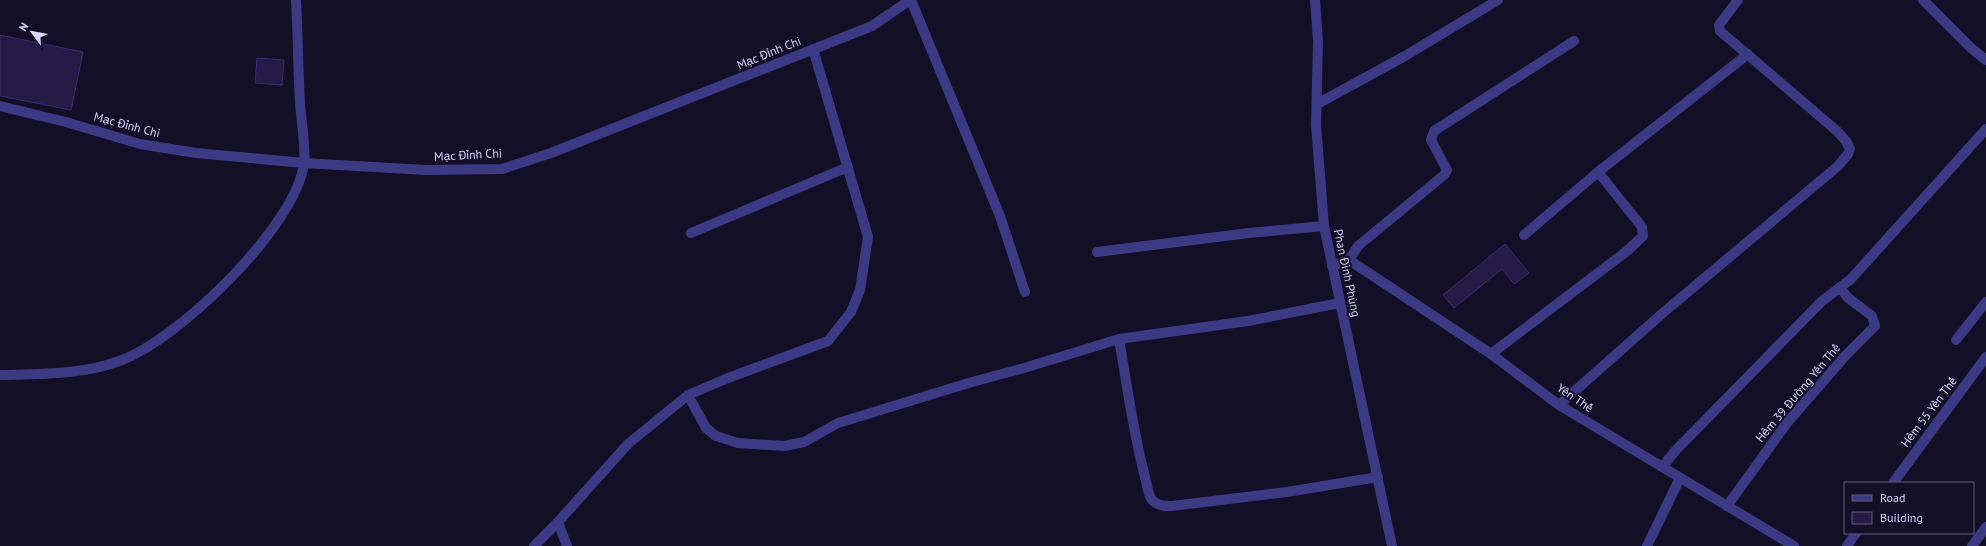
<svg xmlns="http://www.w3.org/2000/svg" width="1986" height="546" font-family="'PT Sans',sans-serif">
<rect width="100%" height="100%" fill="#130f26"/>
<g fill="#241b47" stroke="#3b2d73">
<polygon points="0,35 83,52 71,110 0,96"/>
<polygon points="257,58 284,60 282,85 255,83"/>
<polygon points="1505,244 1529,273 1514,284 1502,269 1454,308 1443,295"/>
</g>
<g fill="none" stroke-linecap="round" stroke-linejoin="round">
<g stroke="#3d3a85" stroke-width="10">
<polyline points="911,0 1000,216 1025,292"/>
<polyline points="1315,0 1318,41 1316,125 1324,226 1392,546"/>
<polyline points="1923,0 1971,48 1986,60"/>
<polyline points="1317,104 1405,56 1498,0"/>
<polyline points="0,106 66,122 140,144 196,153 304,163 426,170 502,169 551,153 872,26 910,0"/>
<polyline points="691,233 848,167"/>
<polyline points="1524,235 1598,172 1748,54"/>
<polyline points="1097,252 1249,233 1324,226"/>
<polyline points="1349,260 1491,354 1559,405 1794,546"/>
<polyline points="1332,266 1349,260 1358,246 1444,175 1447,170 1431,140 1434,131 1574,41"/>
<path d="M1119,339c8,46 14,93 26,138 2,7 3,18 7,23 6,6 13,6 20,6l115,-14 91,-15"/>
<polyline points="1956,340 1986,302"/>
<polyline points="1491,354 1627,251 1643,236 1642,227 1598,172"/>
<path d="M0,375c41,-1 84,0 122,-15 57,-21 175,-135 182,-197 2,-18 -3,-42 -4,-60 -2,-35 -2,-69 -4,-103"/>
<polyline points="688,395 706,428 716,436 738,443 785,446 804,442 838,423 972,382 1024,368 1119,339 1248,321 1340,303"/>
<polyline points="1559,405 1664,312 1838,166 1848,154 1850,149 1846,141 1837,131 1720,31 1719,25 1738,0"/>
<polyline points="1662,467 1676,450 1822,301 1851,279 1986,129"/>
<polyline points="1893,483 1986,357"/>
<polyline points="1727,506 1787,423 1846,355 1875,326 1872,316 1847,297 1840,287"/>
<polyline points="558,522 567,546"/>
<polyline points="534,546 558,522 628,444 688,395 728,378 828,341 851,312 860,290 868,237 813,49"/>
<polyline points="1647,546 1680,478"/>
<polyline points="1847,546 1856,533"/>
<polyline points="1972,546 1986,527"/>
</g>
</g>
<g text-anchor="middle" stroke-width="4" stroke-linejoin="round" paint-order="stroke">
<g font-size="12" fill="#d9d4ff" stroke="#130f26">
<text transform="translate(769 53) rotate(-22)" y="4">Mạc Đỉnh Chi</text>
<text transform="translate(127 125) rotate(15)" y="4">Mạc Đỉnh Chi</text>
<text transform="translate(468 155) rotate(-3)" y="4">Mạc Đỉnh Chi</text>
<text transform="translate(1347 273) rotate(78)" y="4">Phan Đình Phùng</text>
<text transform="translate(1798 393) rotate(-50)" y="4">Hẻm 39 Đường Yên Thế</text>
<text transform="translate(1575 398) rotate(34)" y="4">Yên Thế</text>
<text transform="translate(1929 412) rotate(-53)" y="4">Hẻm 55 Yên Thế</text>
</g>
</g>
<rect x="1844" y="482" width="130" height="52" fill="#130f26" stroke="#625e7d"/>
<rect x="1852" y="495" width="20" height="6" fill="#3d3a85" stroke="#625e7d"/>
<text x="1880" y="502" font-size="12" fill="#d9d4ff">Road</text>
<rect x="1852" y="512" width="20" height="12" fill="#241b47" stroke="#625e7d"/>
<text x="1880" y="522" font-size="12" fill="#d9d4ff">Building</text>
<g transform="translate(32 32) rotate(302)" stroke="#130f26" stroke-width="3" paint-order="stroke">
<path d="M0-3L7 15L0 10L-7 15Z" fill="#d9d4ff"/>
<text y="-6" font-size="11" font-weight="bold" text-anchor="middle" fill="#d9d4ff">N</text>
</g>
</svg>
